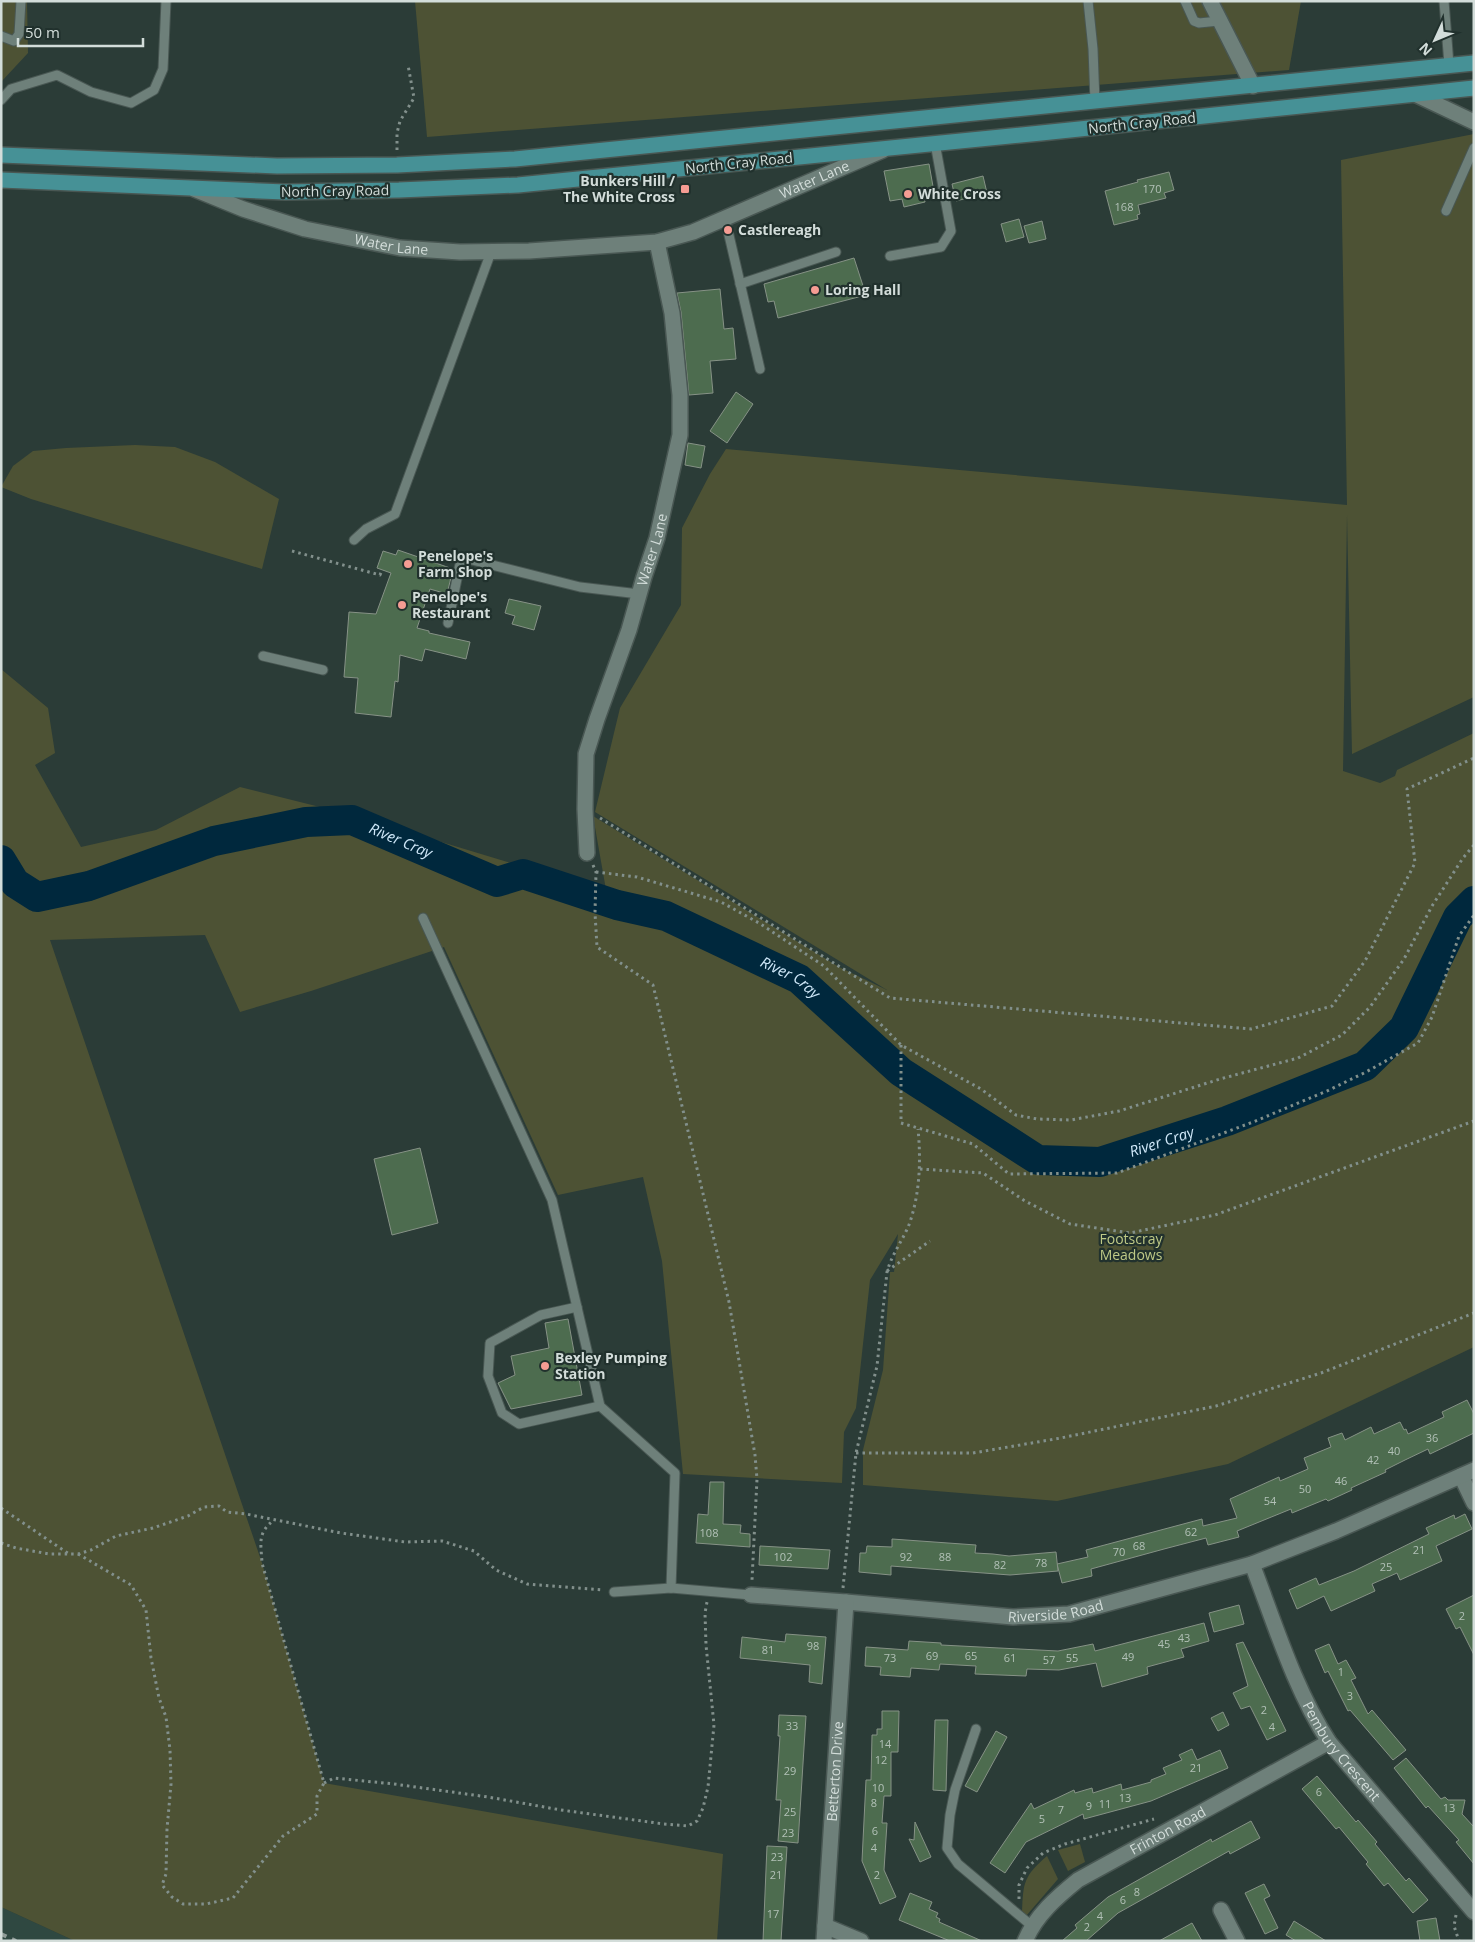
<svg xmlns="http://www.w3.org/2000/svg" width="1475" height="1942" font-family="'Open Sans',sans-serif">
<rect width="100%" height="100%" fill="#2b3c37"/>
<polygon fill="#2f4841" points="1,1907 75,1941 1,1941"/>
<g fill="#4d5234">
<polygon points="1,1 27,1 28,53 1,82"/>
<polygon points="415,1 1301,1 1289,70 427,137"/>
<polygon points="1474,134 1474,697 1352,754 1347,515 1343,771 1380,783 1395,776 1397,770 1474,733 1474,1347 1228,1464 1057,1501 863,1485 863,1450 883,1370 890,1272 894,1272 898,1234 870,1280 856,1408 844,1432 842,1483 683,1474 662,1261 643,1177 558,1195 444,947 311,991 240,1012 205,935 50,940 262,1563 324,1783 723,1854 717,1941 75,1941 1,1907 1,669 48,708 55,753 35,765 81,847 156,830 240,787 352,815 590,887 573,898 611,918 593,816 839,967 887,990 595,812 620,708 681,605 682,528 710,474 726,449 1347,505 1341,160"/>
<polygon points="135,445 175,447 215,462 279,499 262,569 31,499 1,487 13,466 33,451 66,448"/>
<polygon points="1080,1844 1085,1862 1068,1871 1058,1850"/>
<path d="M1047,1856l11,23 -32,37 -4,-4c1,-30 2,-36 25,-56z"/>
</g>
<g fill="none" stroke-linecap="round" stroke-linejoin="round">
<path stroke="#00283d" stroke-width="30" id="s1" d="M1,860l14,23 22,14 52,-11 125,-45 92,-19 46,-2 145,62 26,-8 94,31 49,11 133,63 102,93 137,88 62,2 127,-41 138,-55 39,-38 54,-111 16,-16"/>
</g>
<g fill="#4d6c4f" stroke="#869286">
<polygon points="929,164 934,192 924,194 925,202 904,207 902,199 890,201 884,171"/>
<polygon points="1169,172 1174,190 1164,193 1166,198 1138,205 1140,214 1137,215 1138,219 1114,225 1105,191 1138,182 1137,180"/>
<polygon points="983,176 987,193 956,201 952,184"/>
<polygon points="1019,219 1024,237 1006,242 1001,224"/>
<polygon points="1042,221 1046,239 1029,243 1024,226"/>
<polygon points="854,258 866,295 778,318 774,301 768,302 764,284"/>
<polygon points="720,289 724,329 733,328 736,359 710,361 713,393 689,395 681,312 677,293"/>
<polygon points="736,392 753,404 727,443 710,431"/>
<polygon points="688,443 705,446 701,468 685,465"/>
<polygon points="398,550 453,569 447,594 430,589 417,628 429,631 429,633 470,642 466,659 425,649 422,661 400,655 398,682 395,681 391,717 355,713 358,678 344,677 349,612 376,614 391,573 377,568 383,551 396,555"/>
<polygon points="509,599 541,606 534,630 512,624 515,616 505,613"/>
<polygon points="420,1148 438,1223 392,1235 374,1159"/>
<polygon points="568,1319 582,1395 511,1409 498,1383 515,1375 511,1356 549,1348 545,1323"/>
<polygon points="1467,1400 1474,1414 1474,1433 1430,1454 1428,1449 1405,1460 1385,1470 1386,1472 1351,1488 1352,1490 1328,1501 1326,1499 1292,1513 1291,1509 1237,1531 1239,1537 1208,1545 1206,1538 1164,1549 1091,1569 1092,1576 1062,1583 1057,1564 1088,1557 1086,1550 1202,1519 1203,1526 1237,1518 1230,1499 1279,1477 1280,1481 1308,1469 1304,1458 1331,1447 1328,1438 1342,1433 1345,1440 1371,1427 1374,1434 1400,1422 1404,1430 1406,1429 1408,1434 1444,1417 1442,1412"/>
<polygon points="710,1482 724,1482 723,1524 741,1525 740,1533 750,1534 750,1547 696,1543 698,1514 708,1515"/>
<polygon points="1465,1514 1472,1529 1436,1546 1442,1561 1400,1580 1397,1573 1372,1584 1375,1591 1331,1611 1324,1596 1297,1609 1289,1590 1316,1578 1319,1585 1354,1571 1429,1534 1426,1528 1454,1515 1455,1519"/>
<polygon points="892,1539 976,1545 975,1553 993,1554 1009,1556 1056,1552 1058,1571 1010,1575 891,1566 891,1575 859,1572 860,1553 866,1553 867,1546 892,1547"/>
<polygon points="760,1546 830,1550 828,1569 759,1565"/>
<polygon points="1474,1595 1474,1655 1460,1627 1456,1629 1446,1609"/>
<polygon points="1239,1605 1244,1624 1214,1632 1209,1613"/>
<polygon points="1204,1623 1209,1641 1181,1649 1184,1657 1147,1667 1148,1674 1102,1687 1096,1663 1059,1670 1027,1669 1026,1676 975,1674 976,1666 940,1664 939,1670 911,1668 910,1677 880,1675 881,1667 865,1666 866,1647 908,1650 909,1641 941,1643 941,1645 1058,1651 1093,1644 1095,1651"/>
<polygon points="786,1634 826,1637 822,1684 809,1682 810,1665 740,1658 742,1637 785,1642"/>
<polygon points="1243,1642 1286,1731 1269,1739 1267,1740 1250,1706 1241,1709 1233,1693 1248,1686 1236,1644"/>
<polygon points="1329,1644 1338,1664 1346,1660 1356,1678 1351,1680 1368,1714 1372,1710 1406,1750 1393,1760 1350,1710 1348,1711 1328,1671 1325,1673 1315,1650"/>
<polygon points="882,1711 899,1711 898,1752 891,1752 891,1796 884,1796 882,1823 887,1823 884,1870 896,1897 880,1904 862,1861 866,1780 871,1780 872,1735 877,1735 877,1729 882,1729"/>
<polygon points="1223,1712 1229,1725 1218,1731 1211,1718"/>
<polygon points="779,1715 806,1716 798,1843 778,1841 781,1800 776,1800 780,1736 778,1736"/>
<polygon points="935,1720 948,1720 946,1791 933,1790"/>
<polygon points="996,1731 1007,1737 977,1792 965,1786"/>
<polygon points="1192,1749 1197,1760 1220,1750 1228,1768 1151,1801 1084,1819 1083,1814 1026,1842 1005,1873 990,1863 1031,1803 1034,1809 1074,1790 1075,1793 1092,1788 1093,1793 1121,1784 1122,1790 1151,1782 1151,1780 1166,1774 1163,1768 1182,1760 1179,1755"/>
<polygon points="1406,1758 1441,1799 1445,1797 1448,1800 1465,1800 1462,1814 1474,1827 1474,1864 1456,1842 1459,1840 1428,1806 1426,1808 1394,1768"/>
<polygon points="1317,1776 1356,1822 1358,1820 1377,1842 1375,1844 1406,1881 1409,1878 1428,1900 1413,1913 1388,1883 1384,1886 1366,1864 1368,1862 1353,1844 1339,1827 1336,1829 1302,1789"/>
<polygon points="1251,1821 1260,1838 1230,1854 1229,1851 1118,1913 1086,1941 1062,1941 1077,1928 1075,1925 1108,1897 1211,1839 1212,1842"/>
<polygon points="915,1822 931,1857 920,1862 909,1839 914,1840"/>
<polygon points="767,1846 787,1847 781,1941 763,1941"/>
<polygon points="1264,1884 1270,1896 1264,1899 1278,1928 1265,1934 1245,1893"/>
<polygon points="910,1893 932,1902 929,1909 938,1913 936,1917 940,1919 939,1922 982,1941 950,1941 899,1920"/>
<polygon points="1436,1918 1440,1941 1420,1941 1417,1921"/>
<polygon points="1294,1921 1326,1941 1296,1941 1286,1935"/>
<polygon points="1192,1923 1202,1941 1159,1941"/>
</g>
<g fill="none" stroke-linecap="round" stroke-linejoin="round">
<g stroke="#495753" stroke-width="11">
<g id="lane">
<polyline points="1088,1 1093,49 1095,102"/>
<polyline points="1185,1 1194,21 1199,23 1219,21"/>
<polyline points="1444,1 1449,65"/>
<polyline points="1,36 14,41 19,34 21,1"/>
<polyline points="1,100 11,89 57,75 91,92 131,103 154,90 163,69 166,1"/>
<polyline points="1446,211 1474,148"/>
<polyline points="725,218 760,369"/>
<polyline points="890,256 941,247 951,231 935,143"/>
<polyline points="740,284 836,252"/>
<polyline points="354,540 366,529 395,514 491,252"/>
<polyline points="448,623 460,564 468,559 580,587 639,594"/>
<polyline points="263,656 323,670"/>
<polyline points="423,918 552,1200 600,1406 675,1473 671,1588"/>
<polyline points="577,1307 541,1315 490,1343 488,1376 502,1413 519,1424 600,1406"/>
<polyline points="614,1592 671,1588 751,1595"/>
<polyline points="976,1729 955,1790 950,1815 947,1848 958,1864 1032,1926"/>
</g>
</g>
<g stroke="#495753" stroke-width="18">
<g id="street">
<polyline points="1210,1 1253,86"/>
<polyline points="1417,95 1474,122"/>
<path id="s2" d="M194,189l49,20 62,20 95,19 60,4 69,-1 128,-9 36,-10 190,-82"/>
<path id="s3" d="M587,853l-2,-44 1,-55 11,-35 32,-89 15,-53 13,-39 23,-103v-40l-8,-82 -15,-71"/>
<polyline points="1461,1476 1474,1503"/>
<path id="s4" d="M1252,1564c23,60 42,124 77,178l145,170"/>
<path id="s5" d="M751,1595l95,7 167,15 56,-3 183,-50 84,-33 138,-61"/>
<polyline points="1221,1910 1237,1941"/>
<polyline points="825,1926 861,1941"/>
<path id="s6" d="M824,1941l22,-339"/>
<path id="s7" d="M1025,1941c11,-26 32,-44 53,-61l251,-138"/>
</g>
</g>
<g stroke="#495753" stroke-width="18">
<g id="primary">
<polyline points="1,155 277,166 397,165 515,159 1474,63"/>
<polyline points="1,180 285,192 399,190 518,185 1041,133 1474,88"/>
</g>
</g>
<g stroke="#82908c" stroke-width="3" stroke-dasharray="2.5 4" stroke-linecap="butt">
<polyline points="397,150 397,133 400,121 414,98 408,65"/>
<polyline points="292,551 380,575 382,570"/>
<polyline points="600,818 890,998 1251,1029 1332,1006 1365,961 1415,863 1407,789 1474,758"/>
<polyline points="593,865 596,872 595,913 597,947 653,985 729,1302 755,1455 757,1479 752,1580"/>
<polyline points="596,872 637,877 721,902 759,923 824,966 901,1045 981,1089 1016,1115 1037,1119 1071,1120 1119,1111 1220,1079 1298,1058 1342,1035 1370,1007 1404,959 1432,906 1463,858 1474,845"/>
<polyline points="901,1045 901,1123 973,1144 1009,1174 1117,1173 1253,1122 1327,1091 1366,1072 1418,1043 1432,1017 1459,936 1474,915"/>
<polyline points="920,1169 983,1173 1025,1201 1070,1224 1130,1233 1215,1215 1474,1121"/>
<polyline points="887,1271 930,1241"/>
<polyline points="856,1453 973,1453 1061,1438 1216,1406 1321,1373 1474,1313"/>
<polyline points="1,1508 69,1554"/>
<polyline points="1,1543 16,1548 49,1554 78,1554 91,1550 116,1536 153,1528 188,1516 204,1507 219,1506 227,1512 246,1514 341,1533 405,1542 442,1541 474,1551 496,1570 527,1584 604,1590"/>
<path d="M78,1554l53,31 15,25 5,48 8,40 7,19 4,33 1,34 -4,45 -1,45 -4,11 10,12 11,7h23l27,-6 50,-62 34,-22v-18l7,-13 -62,-220c-1,-20 -5,-30 12,-43"/>
<path d="M843,1588l13,-135 21,-87 10,-94c5,-19 17,-33 23,-50 10,-30 11,-62 8,-93"/>
<polyline points="324,1783 334,1778 394,1784 488,1797 561,1810 664,1824 688,1826 697,1821 703,1808 708,1787 714,1725 706,1645 705,1613 707,1602"/>
<polyline points="1019,1899 1019,1885 1027,1868 1043,1853 1065,1844 1154,1819"/>
<polyline points="1456,1915 1454,1926 1459,1941"/>
</g>
<use href="#lane" stroke="#6e807a" stroke-width="9"/>
<use href="#street" stroke="#6e807a" stroke-width="15"/>
<use href="#primary" stroke="#469196" stroke-width="15"/>
<polyline stroke="#8f9c98" stroke-width="4" stroke-dasharray="6 6" stroke-linecap="butt" points="1,1934 16,1941"/>
</g>
<g fill="#f59c93" stroke="#21312d" stroke-width="2">
<rect x="680" y="184" width="10" height="10" rx="2.5"/>
<circle cx="908" cy="194" r="5"/>
<circle cx="728" cy="230" r="5"/>
<circle cx="815" cy="290" r="5"/>
<circle cx="408" cy="564" r="5"/>
<circle cx="402" cy="605" r="5"/>
<circle cx="545" cy="1366" r="5"/>
</g>
<g text-anchor="middle" stroke-width="4.5" stroke-linejoin="round" paint-order="stroke">
<g font-size="11" fill="#b2c1b7">
<text x="1152" y="193">170</text>
<text x="1124" y="211">168</text>
<text x="1432" y="1442">36</text>
<text x="1394" y="1455">40</text>
<text x="1373" y="1464">42</text>
<text x="1341" y="1485">46</text>
<text x="1305" y="1493">50</text>
<text x="1270" y="1505">54</text>
<text x="1191" y="1536">62</text>
<text x="709" y="1537">108</text>
<text x="1139" y="1550">68</text>
<text x="1419" y="1554">21</text>
<text x="1119" y="1556">70</text>
<text x="783" y="1561">102</text>
<text x="906" y="1561">92</text>
<text x="945" y="1561">88</text>
<text x="1041" y="1567">78</text>
<text x="1000" y="1569">82</text>
<text x="1386" y="1571">25</text>
<text x="1462" y="1620">2</text>
<text x="1184" y="1642">43</text>
<text x="1164" y="1648">45</text>
<text x="813" y="1650">98</text>
<text x="768" y="1654">81</text>
<text x="932" y="1660">69</text>
<text x="971" y="1660">65</text>
<text x="1128" y="1661">49</text>
<text x="890" y="1662">73</text>
<text x="1010" y="1662">61</text>
<text x="1072" y="1662">55</text>
<text x="1049" y="1664">57</text>
<text x="1341" y="1676">1</text>
<text x="1350" y="1700">3</text>
<text x="1264" y="1714">2</text>
<text x="792" y="1730">33</text>
<text x="1272" y="1731">4</text>
<text x="885" y="1748">14</text>
<text x="881" y="1764">12</text>
<text x="1196" y="1772">21</text>
<text x="790" y="1775">29</text>
<text x="878" y="1792">10</text>
<text x="1319" y="1796">6</text>
<text x="1125" y="1802">13</text>
<text x="874" y="1807">8</text>
<text x="1105" y="1808">11</text>
<text x="1089" y="1810">9</text>
<text x="1449" y="1812">13</text>
<text x="1061" y="1814">7</text>
<text x="790" y="1816">25</text>
<text x="1042" y="1823">5</text>
<text x="875" y="1835">6</text>
<text x="788" y="1837">23</text>
<text x="874" y="1852">4</text>
<text x="777" y="1861">23</text>
<text x="776" y="1879">21</text>
<text x="877" y="1879">2</text>
<text x="1137" y="1896">8</text>
<text x="1123" y="1904">6</text>
<text x="773" y="1918">17</text>
<text x="1100" y="1920">4</text>
<text x="1087" y="1931">2</text>
</g>
<g font-size="14" fill="#d3ddda" stroke="#21312d">
<text transform="translate(1142 123) rotate(-6)" y="5">North Cray Road</text>
<text transform="translate(739 163) rotate(-6)" y="5">North Cray Road</text>
<text dy="5" stroke="none"><textPath href="#s2" startOffset="642">Water Lane</textPath></text>
<text transform="translate(335 191) rotate(-1)" y="5">North Cray Road</text>
<text dy="5" stroke="none"><textPath href="#s2" startOffset="206">Water Lane</textPath></text>
<text dy="5" stroke="none"><textPath href="#s3" startOffset="314">Water Lane</textPath></text>
<text dy="5" stroke="none"><textPath href="#s5" startOffset="306">Riverside Road</textPath></text>
<text dy="5" stroke="none"><textPath href="#s4" startOffset="209">Pembury Crescent</textPath></text>
<text dy="5" stroke="none"><textPath href="#s6" startOffset="170">Betterton Drive</textPath></text>
<text dy="5" stroke="none"><textPath href="#s7" startOffset="184">Frinton Road</textPath></text>
</g>
<g font-size="14" font-weight="bold" fill="#d3ddda" stroke="#21312d" text-anchor="start">
<text x="675" y="186" text-anchor="end">Bunkers Hill /<tspan x="675" dy="16">The White Cross</tspan></text>
<text x="918" y="199">White Cross</text>
<text x="738" y="235">Castlereagh</text>
<text x="825" y="295">Loring Hall</text>
<text x="418" y="561">Penelope's<tspan x="418" dy="16">Farm Shop</tspan></text>
<text x="412" y="602">Penelope's<tspan x="412" dy="16">Restaurant</tspan></text>
<text x="555" y="1363">Bexley Pumping<tspan x="555" dy="16">Station</tspan></text>
</g>
<g font-size="14" fill="#bec986" stroke="#21312d">
<text x="1131" y="1244">Footscray<tspan x="1131" dy="16">Meadows</tspan></text>
</g>
<g font-size="15" font-style="italic" fill="#cfe8f9" stroke="#21312d">
<text dy="5" stroke="none"><textPath href="#s1" startOffset="432">River Cray</textPath></text>
<text dy="5" stroke="none"><textPath href="#s1" startOffset="852">River Cray</textPath></text>
<text dy="5" stroke="none"><textPath href="#s1" startOffset="1288">River Cray</textPath></text>
</g>
</g>
<rect width="1475" height="1942" fill="none" stroke="#d3ddda" stroke-width="5"/>
<g transform="translate(1435 40) rotate(226)" stroke="#21312d" stroke-width="4" paint-order="stroke">
<path d="M0-4L9 19L0 12L-9 19Z" fill="#d3ddda"/>
<text y="-8" font-size="14" font-weight="bold" text-anchor="middle" fill="#d3ddda">N</text>
</g>
<path d="M18 38v8h125v-8" fill="none" stroke="#d3ddda" stroke-width="2.5"/>
<text x="25" y="38" font-size="15" fill="#d3ddda" stroke="#21312d" stroke-width="4" paint-order="stroke">50 m</text>
</svg>
